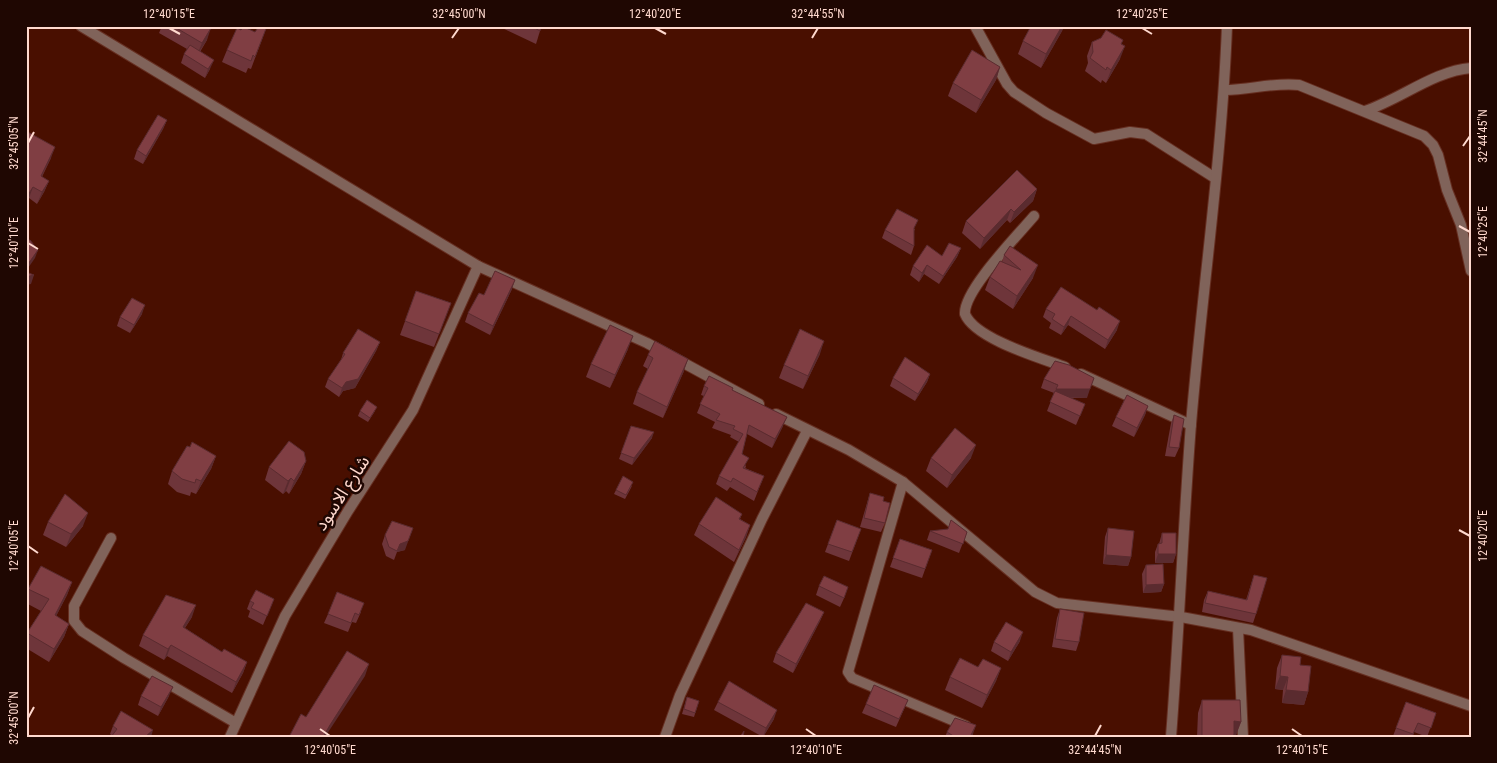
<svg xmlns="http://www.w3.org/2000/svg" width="1497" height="763" font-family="'Roboto Condensed','Noto Sans Arabic',sans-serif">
<rect width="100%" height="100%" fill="#490f00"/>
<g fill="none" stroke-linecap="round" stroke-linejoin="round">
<g stroke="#662f21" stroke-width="12">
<g id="street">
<polyline points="81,26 478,266 647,343 759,404"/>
<polyline points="975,26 1007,84 1014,92 1046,113 1094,139 1130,132 1146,134 1215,178"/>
<path d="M1225,90c25,0 49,-8 74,-5l125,51 9,9 5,10 9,35 14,35 10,46"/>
<path d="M1365,111c36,-12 69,-40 106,-43"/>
<path d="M1034,216c-16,19 -71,75 -69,98 10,25 76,44 100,53"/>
<polyline points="1081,374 1191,425"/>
<polyline points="776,414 849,450 903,482 1035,592 1057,603 1181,617 1251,630 1471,706"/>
<polyline points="903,482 848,672 852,678 966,726"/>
<polyline points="111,538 74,606 74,621 82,631 124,658 236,723"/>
<polyline points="1238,628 1243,737"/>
<polyline points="230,737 285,616 348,511 413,410 478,266"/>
<polyline points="665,737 680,695 762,519 807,431"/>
<path d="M1171,737c8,-104 12,-209 20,-313 11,-132 31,-265 36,-398"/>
</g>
</g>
<use href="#street" stroke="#80635a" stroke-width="10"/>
</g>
<g fill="#6e353a">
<polygon points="162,26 208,26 207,40 200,52 210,69 205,78 181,63 184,54 187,49 159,33"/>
<polygon points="267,26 251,69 248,68 246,73 222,62 227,50 241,30 255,32"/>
<polygon points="498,26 541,26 540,31 536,44"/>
<polygon points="1031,26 1064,26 1062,31 1041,68 1018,54 1023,41"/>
<polygon points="1123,40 1121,44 1120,59 1106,83 1102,80 1101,83 1085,71 1088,63 1087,56 1092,42"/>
<polygon points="1000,67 996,80 976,113 948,96 953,83"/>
<polygon points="167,120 163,129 143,164 134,159 137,150"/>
<polygon points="26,131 51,158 42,177 49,181 44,192 37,204 29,198 26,203"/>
<polygon points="1037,189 1033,201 1010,223 1007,220 980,249 962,233 966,221"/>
<polygon points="915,229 914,231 914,246 911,255 882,238 885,230"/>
<polygon points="961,248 957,257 939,284 924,274 919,282 910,275 913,266"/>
<polygon points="1004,255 1033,278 1013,309 985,290 990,277 1002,262"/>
<polygon points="1061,287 1117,330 1105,349 1068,325 1061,335 1049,328 1051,323 1043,317 1046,309"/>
<polygon points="512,289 490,335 465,322 468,313 484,295"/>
<polygon points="416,291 451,303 434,347 400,335"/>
<polygon points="142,314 130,333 117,326 120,317"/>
<polygon points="380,342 376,351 355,388 343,391 339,397 325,387 328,379 341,360 343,353"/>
<polygon points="628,349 610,388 586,377 591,364"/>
<polygon points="820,354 803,389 779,378 784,365"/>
<polygon points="648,355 684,371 663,418 633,404 637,392 648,369 643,366"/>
<polygon points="930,374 927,382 915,401 890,386 893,378"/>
<polygon points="1044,379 1087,398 1070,398 1085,404 1076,425 1047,411 1054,393 1041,388"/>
<polygon points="704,386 732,390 783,426 772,448 747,434 742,454 746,467 745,468 764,476 754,501 730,487 727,491 716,484 719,476 739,442 730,437 731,435 712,428 715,422 697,413 704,396 701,395"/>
<polygon points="1148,406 1145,415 1134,437 1112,426 1116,417"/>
<polygon points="360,411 375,411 368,422 358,416"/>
<polygon points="1174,415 1179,448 1175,457 1165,456 1171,423"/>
<polygon points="631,426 652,438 632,465 619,459"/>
<polygon points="216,456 211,469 196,494 191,492 190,496 177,492 168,484 172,471"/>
<polygon points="931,458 971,458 947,488 926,471"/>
<polygon points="306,461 301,474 289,494 286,491 283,494 265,480 269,467"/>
<polygon points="632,486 625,499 614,494 616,490"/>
<polygon points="870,493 885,523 881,532 860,527"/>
<polygon points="742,514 740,519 750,525 746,537 734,562 694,535 699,524"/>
<polygon points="837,520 861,529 849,561 825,552"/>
<polygon points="48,522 83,526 66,547 43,535"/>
<polygon points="1108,528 1131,557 1128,566 1103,564 1105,537"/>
<polygon points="930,531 967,532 959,553 927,540"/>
<polygon points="1162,533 1176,554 1173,563 1155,563 1155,552 1158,544 1159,544"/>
<polygon points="385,535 405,550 397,552 394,560 386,556 382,544"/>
<polygon points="900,539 932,550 922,578 890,567"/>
<polygon points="1146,565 1164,584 1161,592 1143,593 1142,574"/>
<polygon points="1254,575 1256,614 1253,623 1202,612 1204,600 1208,591 1246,600"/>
<polygon points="72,582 67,595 56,616 69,624 64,637 49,662 26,648 26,636 27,633 41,611 26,603 26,595 28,589"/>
<polygon points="819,586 845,596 840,607 816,595"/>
<polygon points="274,599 263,625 248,617 250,611 247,609 250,601"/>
<polygon points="1060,609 1079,642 1076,651 1052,647 1057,618"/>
<polygon points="361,612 356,623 352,622 348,632 324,623 328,614"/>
<polygon points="824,612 820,621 793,673 773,662 776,653"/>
<polygon points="192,617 185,628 222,652 247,662 243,673 232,693 167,656 164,660 139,646 143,635"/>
<polygon points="1020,641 1008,661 991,651 994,642"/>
<polygon points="1282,655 1300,665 1308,692 1304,705 1282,703 1283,690 1275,689 1277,668"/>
<polygon points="1001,668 996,681 982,708 945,690 950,677"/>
<polygon points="141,696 169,696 158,716 138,705"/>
<polygon points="687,697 699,701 694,717 682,714"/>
<polygon points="908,700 896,727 862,713 866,704"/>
<polygon points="1202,700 1241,722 1236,735 1234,735 1233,737 1197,737 1198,713"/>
<polygon points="718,702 774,719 763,737 714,710"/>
<polygon points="1406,702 1436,713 1427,737 1414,732 1413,737 1393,736"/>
<polygon points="113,726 153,730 112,736 110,734"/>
<polygon points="947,732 973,734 972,737 945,737"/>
</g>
<g fill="#5a2b2f">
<polygon points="1062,26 1064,26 1062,31 1041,68 1046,54"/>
<polygon points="211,28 207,40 197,55 202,43"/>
<polygon points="1125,46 1120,59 1106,83 1111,70"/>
<polygon points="214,60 210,69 205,78 208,69"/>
<polygon points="1000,67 996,80 976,113 981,100"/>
<polygon points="167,120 163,129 143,164 146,156"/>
<polygon points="55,147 51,158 36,187 41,176"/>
<polygon points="49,181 44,192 37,204 42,192"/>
<polygon points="33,187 29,198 26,203 26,198"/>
<polygon points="1037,189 1033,201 1010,223 1014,212"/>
<polygon points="1011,209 1007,220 980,249 984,238"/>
<polygon points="961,248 957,257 939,284 943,276"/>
<polygon points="38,250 35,258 26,271 26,267"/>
<polygon points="927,265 924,274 919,282 922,273"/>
<polygon points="1038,265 1033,278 1013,309 1017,296"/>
<polygon points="34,275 31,284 26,285 26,277"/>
<polygon points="515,280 512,289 490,335 493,326"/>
<polygon points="145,305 142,314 130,333 134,325"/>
<polygon points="1071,316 1068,325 1061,335 1064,327"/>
<polygon points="1120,321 1117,330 1105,349 1108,340"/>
<polygon points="633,336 628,349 610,388 615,375"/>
<polygon points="824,341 820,354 803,389 808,376"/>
<polygon points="380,342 376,351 355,388 343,391 339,397 342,388 346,382"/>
<polygon points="688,359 684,371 663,418 667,407"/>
<polygon points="930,374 927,382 915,401 918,394"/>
<polygon points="1056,389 1090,389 1087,398 1053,397"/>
<polygon points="1148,406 1145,415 1134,437 1137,428"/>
<polygon points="787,417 783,426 772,448 775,439"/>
<polygon points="654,432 652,438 632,465 634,458"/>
<polygon points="976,445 971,458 947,488 952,475"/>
<polygon points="216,456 211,469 196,494 201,481"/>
<polygon points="306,461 301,474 289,494 294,481"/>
<polygon points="291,478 286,491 283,494 288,481"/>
<polygon points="88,513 83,526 66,547 71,534"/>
<polygon points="750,525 746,537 734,562 739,550"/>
<polygon points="413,528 405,550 397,552 394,560 400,544"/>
<polygon points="1158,554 1176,554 1173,563 1155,563"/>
<polygon points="1106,555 1131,557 1128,566 1103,564"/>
<polygon points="72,582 67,595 50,628 55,615"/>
<polygon points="1164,584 1161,592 1143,593 1146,585"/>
<polygon points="196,605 192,617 178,638 183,627"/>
<polygon points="824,612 820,621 793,673 796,664"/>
<polygon points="69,624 64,637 49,662 54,649"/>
<polygon points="1023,632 1020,641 1008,661 1011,652"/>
<polygon points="171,645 167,656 164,660 168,649"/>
<polygon points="247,662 243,673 232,693 236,682"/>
<polygon points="369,664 365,676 325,737 323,737 330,725"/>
<polygon points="1001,668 996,681 982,708 987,695"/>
<polygon points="1280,676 1288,677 1283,690 1275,689"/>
<polygon points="173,687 169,696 158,716 161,707"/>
<polygon points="1286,690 1308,692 1304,705 1282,703"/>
<polygon points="777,710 774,719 763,737 766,728"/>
<polygon points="1234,721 1241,722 1236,735 1229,734"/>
<polygon points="976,725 972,737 970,737"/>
<polygon points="153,730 151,737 145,737"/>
</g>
<g fill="#803e43" stroke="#5a2b2f">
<polygon points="173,26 208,26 211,28 202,43"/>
<polygon points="259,26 267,26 255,57 253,55 251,61 227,50 237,28 241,30 244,27 255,32"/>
<polygon points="531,26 541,26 540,31"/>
<polygon points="1031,26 1062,26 1046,54 1023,41"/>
<polygon points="1106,30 1123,40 1121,44 1125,46 1111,70 1107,67 1106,70 1090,58 1093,52 1092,42 1101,38"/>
<polygon points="190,45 214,60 208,69 184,54"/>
<polygon points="972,50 1000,67 981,100 953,83"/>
<polygon points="158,115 167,120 146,156 137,150"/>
<polygon points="26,131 55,147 41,176 49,181 42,192 33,187 26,198"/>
<polygon points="1017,170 1037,189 1014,212 1011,209 984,238 966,221"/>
<polygon points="897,209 918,220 914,228 914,246 885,230"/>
<polygon points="26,240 30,240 38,250 26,267"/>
<polygon points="949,243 961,248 943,276 927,265 922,273 913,266 927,245 942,256"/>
<polygon points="1010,246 1038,265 1017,296 990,277 1000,261 1021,270 1004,255"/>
<polygon points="495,271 515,280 493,326 468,313 479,293 484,295"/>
<polygon points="26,272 34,275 26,277"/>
<polygon points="1061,287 1097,310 1099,307 1120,321 1108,340 1071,316 1064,327 1052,319 1055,314 1046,309"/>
<polygon points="416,291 451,303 439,334 405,321"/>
<polygon points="132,298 145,305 134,325 120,317"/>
<polygon points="610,325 633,336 615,375 591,364"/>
<polygon points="358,329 380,342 358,379 346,382 342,388 328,379 345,354 343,353"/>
<polygon points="800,329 824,341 808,376 784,365"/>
<polygon points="655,341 688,359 667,407 637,392 653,358 648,355"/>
<polygon points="905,357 930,374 918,394 893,378"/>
<polygon points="1055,361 1069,365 1094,378 1090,389 1056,389 1058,385 1044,379"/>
<polygon points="709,376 733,388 732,390 787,417 775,439 749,425 742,454 749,458 743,468 764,476 757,492 733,478 731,482 719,476 743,434 733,429 735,426 716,420 720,414 700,404 708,388 704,386"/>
<polygon points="1055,391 1085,404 1080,416 1050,402"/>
<polygon points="1127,395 1148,406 1137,428 1116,417"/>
<polygon points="367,400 377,407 370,418 360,411"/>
<polygon points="1174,415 1184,419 1179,448 1169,447"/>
<polygon points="631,426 654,432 634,458 621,453"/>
<polygon points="955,428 976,445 952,475 931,458"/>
<polygon points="289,441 304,452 306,461 294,481 291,478 288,481 269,467"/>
<polygon points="192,442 216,456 201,481 196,479 195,483 182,479 172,471 187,446 190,447"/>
<polygon points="623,476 633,482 626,495 616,490"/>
<polygon points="870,493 884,497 883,501 890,503 885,523 864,518"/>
<polygon points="65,494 88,513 71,534 48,522"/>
<polygon points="716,497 742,514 739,519 750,525 739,550 699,524"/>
<polygon points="837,520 861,529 852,552 828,544"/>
<polygon points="951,520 967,532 963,544 930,531 948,529"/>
<polygon points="392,521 413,528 408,541 400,544 397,551 389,547 385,535"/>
<polygon points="1108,528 1134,531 1131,557 1106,555"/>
<polygon points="1162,533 1176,533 1176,554 1158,554 1158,544 1162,543"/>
<polygon points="900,539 932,550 925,569 893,558"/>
<polygon points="1163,564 1164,584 1146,585 1146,565"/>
<polygon points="41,566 72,582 55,615 69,624 54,649 27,633 49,599 28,589"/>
<polygon points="1254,575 1267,578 1256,614 1205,603 1208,591 1247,600"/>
<polygon points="824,576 848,587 844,598 819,586"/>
<polygon points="256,590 274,599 267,616 251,608 254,603 250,601"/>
<polygon points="337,592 364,603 359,615 355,613 351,623 328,614"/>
<polygon points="166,595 196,605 183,627 222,652 224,649 247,662 236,682 171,645 168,649 143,635"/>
<polygon points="806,603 824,612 796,664 776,653"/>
<polygon points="1060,609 1084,613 1079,642 1055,639"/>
<polygon points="1006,622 1023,632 1011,652 994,642"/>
<polygon points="347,651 369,664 330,725 323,737 289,737 301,714 306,717"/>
<polygon points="1282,655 1301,657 1300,665 1311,666 1308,692 1286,690 1288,677 1280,676"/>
<polygon points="960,658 978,667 983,659 1001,668 987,695 950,677"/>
<polygon points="152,676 173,687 161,707 141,696"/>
<polygon points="729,681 777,710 766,728 718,702"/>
<polygon points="874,685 908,700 899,719 866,704"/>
<polygon points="687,697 699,701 695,713 684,709"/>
<polygon points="1202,700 1240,700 1241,722 1234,721 1234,735 1229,737 1202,737"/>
<polygon points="1406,702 1436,713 1431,728 1418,723 1413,734 1396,728"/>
<polygon points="121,711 153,730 145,737 111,737 117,729 113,726"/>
<polygon points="955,718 976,725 970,737 955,737 947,732"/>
<polygon points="744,731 743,737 740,737"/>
</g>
<path fill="none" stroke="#ffd9ce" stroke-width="2" d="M169,28l11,6M655,28l11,6M1142,28l10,6M452,38l7,-10M812,38l6,-10M28,143l6,-11M1463,146l7,-10M1459,226l11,6M28,243l10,6M1459,530l11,6M28,546l10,7M28,718l6,-11M320,729l10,7M806,729l10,7M1292,729l10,7M1095,736l6,-11"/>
<g text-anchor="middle" stroke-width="5" stroke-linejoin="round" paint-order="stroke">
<g font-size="18" fill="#ffd9ce" stroke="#1f0702">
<text transform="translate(342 493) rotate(-57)" y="6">شارع الاسود</text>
</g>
</g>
<rect width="1497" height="763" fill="none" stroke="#1f0702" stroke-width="55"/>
<rect x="28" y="28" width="1442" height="708" fill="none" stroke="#ffd9ce" stroke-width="2"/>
<g font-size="12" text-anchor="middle" fill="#ffd9ce">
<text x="169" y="18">12°40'15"E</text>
<text x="459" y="18">32°45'00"N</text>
<text x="655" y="18">12°40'20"E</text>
<text x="818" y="18">32°44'55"N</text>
<text x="1142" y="18">12°40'25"E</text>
<text transform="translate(1483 136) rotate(-90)" y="4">32°44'45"N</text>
<text transform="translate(14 143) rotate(-90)" y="4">32°45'05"N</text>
<text transform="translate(1483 232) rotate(-90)" y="4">12°40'25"E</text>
<text transform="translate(14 243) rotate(-90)" y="4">12°40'10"E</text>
<text transform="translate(1483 536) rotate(-90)" y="4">12°40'20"E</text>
<text transform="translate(14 546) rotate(-90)" y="4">12°40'05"E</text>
<text transform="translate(14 718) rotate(-90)" y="4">32°45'00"N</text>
<text x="330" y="754">12°40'05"E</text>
<text x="816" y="754">12°40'10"E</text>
<text x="1095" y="754">32°44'45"N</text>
<text x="1302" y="754">12°40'15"E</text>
</g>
</svg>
